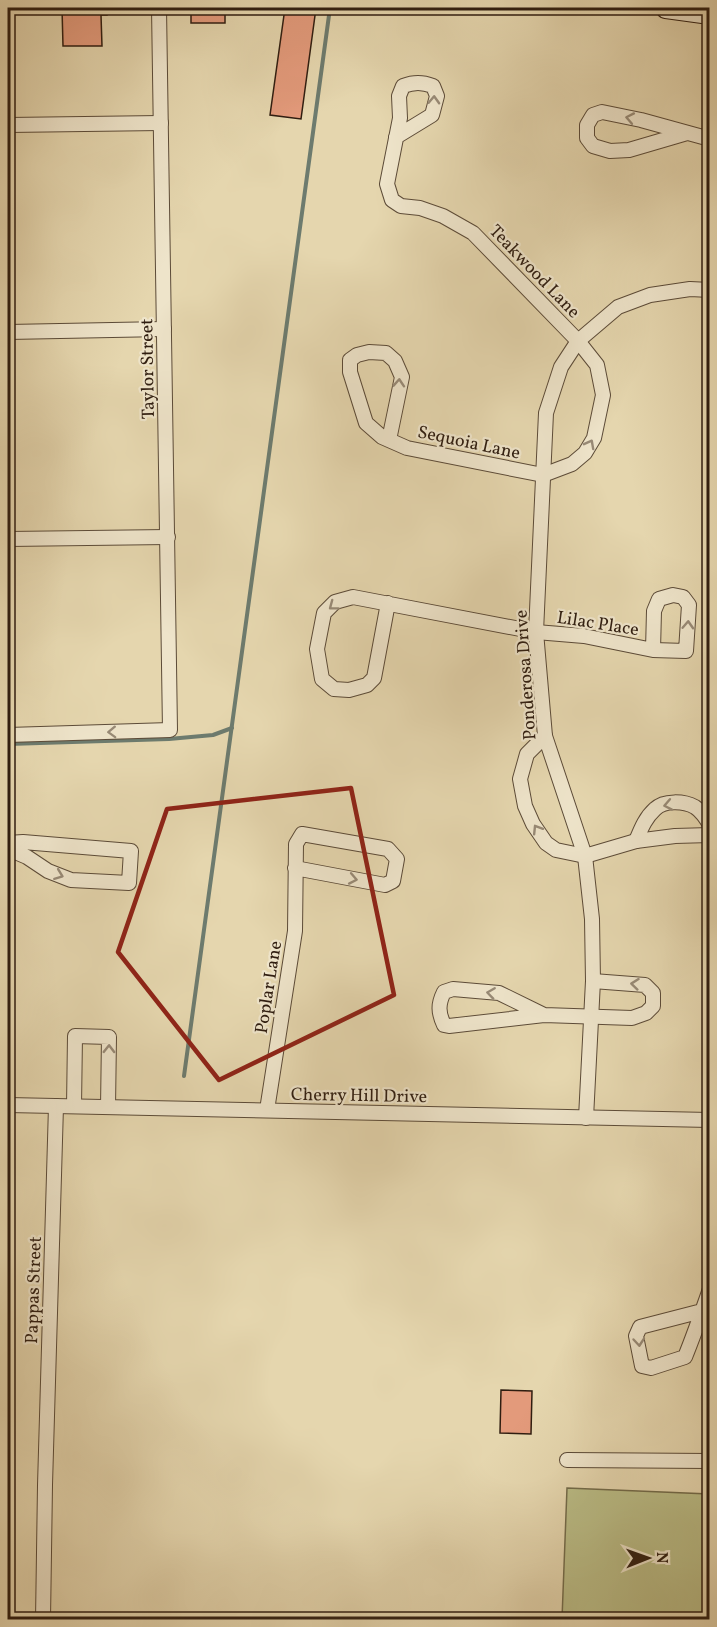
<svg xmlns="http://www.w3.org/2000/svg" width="717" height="1627" font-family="Vollkorn,serif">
<rect width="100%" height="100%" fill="#e5d6ae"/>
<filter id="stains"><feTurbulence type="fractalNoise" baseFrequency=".00333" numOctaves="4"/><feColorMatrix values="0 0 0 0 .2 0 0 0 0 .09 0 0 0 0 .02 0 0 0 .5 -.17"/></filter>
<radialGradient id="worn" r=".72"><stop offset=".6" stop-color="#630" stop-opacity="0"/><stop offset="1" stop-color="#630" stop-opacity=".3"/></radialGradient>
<polygon fill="#babc86" stroke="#746c4b" stroke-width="1.5" points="567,1488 709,1494 709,1619 562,1619"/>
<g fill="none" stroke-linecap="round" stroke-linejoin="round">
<g stroke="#6d7b6e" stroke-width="4">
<polyline points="8,744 169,739 213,735 232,728"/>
<polyline points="184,1076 330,8"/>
</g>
</g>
<g fill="#e39a7b" stroke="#2f1d10" stroke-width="1.5">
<polygon points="62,8 107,8 107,15 101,15 102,46 63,46"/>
<rect x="191" y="8" width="34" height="15"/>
<polygon points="285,8 316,8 301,119 270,115"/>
<polygon points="501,1390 532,1391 531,1434 500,1433"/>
</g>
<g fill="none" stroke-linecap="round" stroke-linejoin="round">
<g stroke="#5c4b38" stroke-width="16">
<g id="minor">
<polyline points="8,125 161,123"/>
<polyline points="687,133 629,150 610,151 593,146 587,138 587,125 593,115 602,112 641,120 710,139"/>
<polyline points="8,332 164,329"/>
<path d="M389,440l13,-63 -7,-16 -9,-8 -17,-1 -12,3 -7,5v12l16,51 16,14 25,11 136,27 29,-11 13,-11 9,-15 9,-43 -6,-30 -19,-24 -105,-108 -30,-17 -23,-8 -19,-2 -9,-6 -5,-16 13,-66 -1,-22 4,-10c11,-4 19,-4 30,0l4,10 -5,19 -36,22"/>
<polyline points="8,539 168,537"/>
<polyline points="388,603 374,678 367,685 349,690 334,689 322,679 317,649 324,613 335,602 353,597 536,632 584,636 653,650 686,651 689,605 683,597 673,595 659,599 654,611 653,650"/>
<polyline points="8,735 170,730 159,8"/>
<polyline points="545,736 527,754 520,779 525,806 533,824 546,843 556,850 585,856 636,841 675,836 710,835"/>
<path d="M636,841c5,-12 9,-23 19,-32 9,-9 29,-8 40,-2 6,4 11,11 15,18"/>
<polyline points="8,843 23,842 131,851 129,883 71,880 48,871 27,857 8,849"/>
<path d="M544,1015l-45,-22 -46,-4 -9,3c-6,12 -6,20 0,33l5,1 95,-11 88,3 14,-5 7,-7v-13l-8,-8 -52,-4"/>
<polyline points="8,1105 710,1120"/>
<polyline points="74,1106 75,1036 109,1037 108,1107"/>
<polyline points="267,1110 295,931 296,844 302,834 388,849 397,859 393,881 385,885 295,868"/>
<polyline points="586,1118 593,981 592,919 585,856 545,736 536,632 546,413 561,367 578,341 618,307 650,295 690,289 710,290"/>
<path d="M702,1311l-62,16 -4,9 6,30 9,2 34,-11c9,-22 17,-45 25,-68"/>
<polyline points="567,1460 710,1461"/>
<polyline points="43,1620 45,1485 56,1106"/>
</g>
</g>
<g stroke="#2f1d10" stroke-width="22">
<polyline id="secondary" points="666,8 710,14"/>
</g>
<use href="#minor" stroke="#eee4ca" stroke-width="14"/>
<use href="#secondary" stroke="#eee4ca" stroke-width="20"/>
</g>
<defs><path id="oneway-chevron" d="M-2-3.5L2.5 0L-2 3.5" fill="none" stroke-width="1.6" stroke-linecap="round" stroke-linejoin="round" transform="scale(1.5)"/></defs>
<g stroke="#988a76">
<use href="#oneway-chevron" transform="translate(434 100) rotate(-88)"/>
<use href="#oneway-chevron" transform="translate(630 118) rotate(-169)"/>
<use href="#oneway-chevron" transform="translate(399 383) rotate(-86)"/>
<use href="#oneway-chevron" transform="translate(590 444) rotate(-62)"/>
<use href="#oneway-chevron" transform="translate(333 606) rotate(143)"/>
<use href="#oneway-chevron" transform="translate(688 625) rotate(-87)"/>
<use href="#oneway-chevron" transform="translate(112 732) rotate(178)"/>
<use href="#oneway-chevron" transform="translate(668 805) rotate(169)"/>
<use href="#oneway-chevron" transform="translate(537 829) rotate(-122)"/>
<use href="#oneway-chevron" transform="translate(59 875) rotate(21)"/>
<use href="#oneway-chevron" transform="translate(353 879) rotate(11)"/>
<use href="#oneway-chevron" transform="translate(635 984) rotate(-174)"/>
<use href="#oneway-chevron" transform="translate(491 993) rotate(-172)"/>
<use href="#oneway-chevron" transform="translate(109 1049) rotate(-89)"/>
<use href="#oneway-chevron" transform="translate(639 1342) rotate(85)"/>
</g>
<path fill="none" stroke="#8f2418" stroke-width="4.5" stroke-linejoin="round" d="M351,788l43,207 -175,85 -101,-128 49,-143z"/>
<g text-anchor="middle" stroke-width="4.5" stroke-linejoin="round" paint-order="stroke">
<g font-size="18" fill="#2f1d10" stroke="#eee4ca">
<text transform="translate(535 271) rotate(46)" y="6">Teakwood Lane</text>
<text transform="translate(147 369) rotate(-91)" y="6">Taylor Street</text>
<text transform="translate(469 442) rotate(12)" y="6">Sequoia Lane</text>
<text transform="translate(598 623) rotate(9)" y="6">Lilac Place</text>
<text transform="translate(525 675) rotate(-94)" y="6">Ponderosa Drive</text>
<text transform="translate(268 987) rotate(-81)" y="6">Poplar Lane</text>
<text transform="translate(359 1095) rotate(1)" y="6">Cherry Hill Drive</text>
<text transform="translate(33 1290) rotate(-88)" y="6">Pappas Street</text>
</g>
</g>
<rect width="717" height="1627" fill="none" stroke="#e5d6ae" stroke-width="30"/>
<rect x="9" y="9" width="699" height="1609" fill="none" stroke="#2f1d10" stroke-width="3"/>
<rect x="15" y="15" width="687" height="1597" fill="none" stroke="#2f1d10" stroke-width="1.5"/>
<g transform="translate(648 1558) rotate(89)" stroke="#eee4ca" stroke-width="4.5" paint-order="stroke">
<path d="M0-4.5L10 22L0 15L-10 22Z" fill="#2f1d10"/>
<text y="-9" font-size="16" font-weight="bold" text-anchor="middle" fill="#2f1d10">N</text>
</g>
<rect width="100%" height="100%" filter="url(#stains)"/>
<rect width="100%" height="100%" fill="url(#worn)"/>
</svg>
